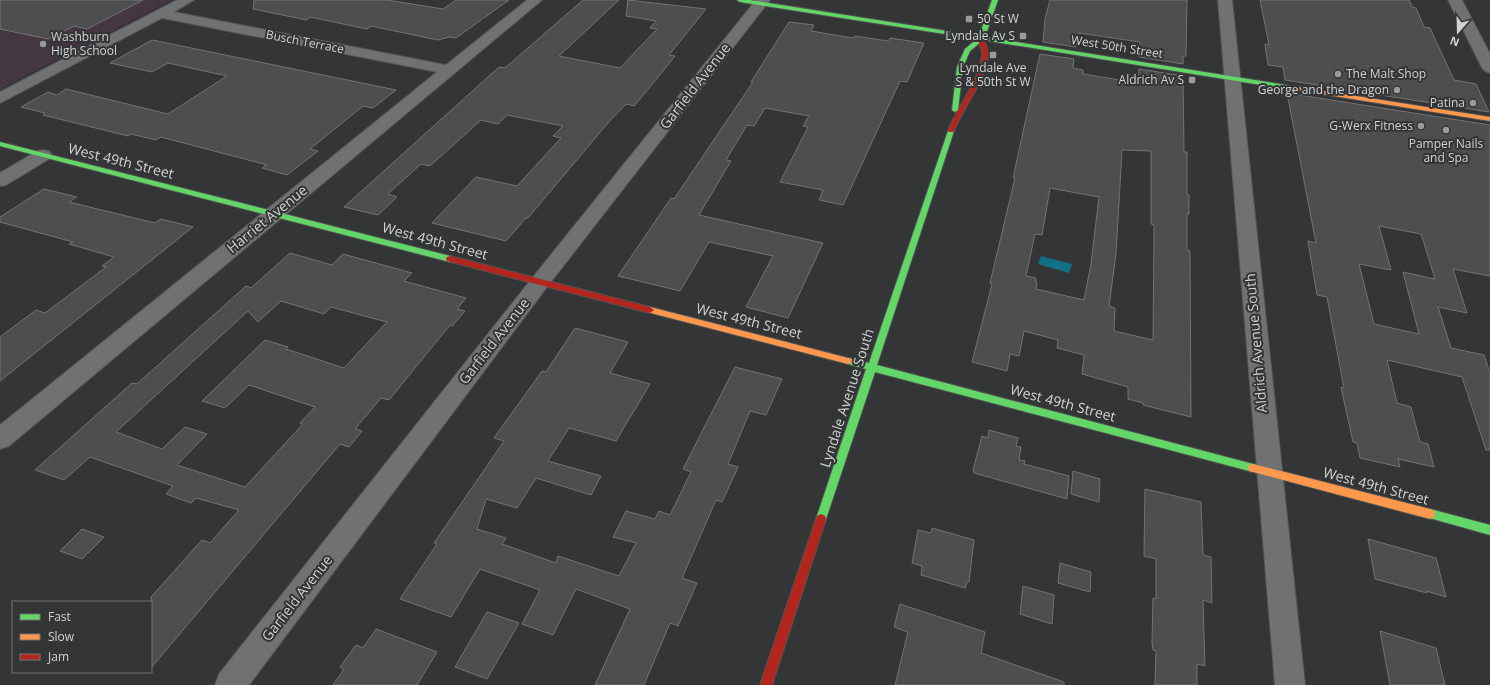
<svg xmlns="http://www.w3.org/2000/svg" width="1490" height="685" font-family="'Open Sans',sans-serif">
<rect width="100%" height="100%" fill="#343536"/>
<polygon fill="#443742" points="0,0 171,0 0,89"/>
<polygon fill="#127086" points="1041,256 1072,264 1069,273 1038,264"/>
<g fill="#4e4e4e" stroke="#737373" fill-rule="evenodd">
<polygon points="0,0 143,0 87,29 74,26 48,39 0,29"/>
<polygon points="254,0 387,0 443,9 456,0 509,0 456,38 449,37 438,40 371,26 367,29 310,17 307,20 253,9"/>
<polygon points="583,0 619,0 559,56 620,68 657,29 650,28 656,21 626,16 628,0 706,9 669,55 675,56 650,87 634,106 626,104 607,124 528,218 526,218 506,241 432,223 476,177 517,186 561,138 553,136 563,126 507,115 498,124 481,120 430,166 421,164 388,194 397,197 378,215 344,207 499,67 505,68"/>
<polygon points="1050,0 1187,0 1186,56 1183,56 1183,64 1139,57 1140,42 1079,33 1076,47 1043,42 1045,19"/>
<polygon points="1260,0 1409,0 1412,7 1416,8 1424,27 1430,28 1454,80 1476,84 1489,112 1285,80 1283,67 1268,65 1265,44 1269,45"/>
<polygon points="789,22 814,25 811,31 853,38 855,36 888,41 890,38 924,43 907,82 900,81 843,205 819,200 823,190 780,182 808,127 803,126 809,116 765,108 754,126 747,125 726,160 731,161 699,215 823,243 788,318 746,307 773,256 709,242 680,291 618,276 671,198 674,199 753,82 751,82"/>
<polygon points="152,40 201,50 396,90 373,108 363,106 310,149 318,151 287,175 262,168 267,165 161,137 156,140 131,134 128,136 43,115 45,113 21,107 48,92 57,95 66,89 168,114 227,76 168,63 152,72 110,63"/>
<path d="M1040,54l34,5 -1,9 10,2v4l55,9 1,-14 44,7 1,76h3v43h2v19h-2v36l3,1 1,166 -48,-12v-2l-15,-4v-12l-46,-13 2,-19 -27,-7 1,-8 -34,-9 -5,25 -9,-2 -3,17 -35,-9 20,-78 -2,-1 25,-105h-2zM1122,150l29,1v73l3,1v9l-1,106 -39,-9 1,-23 -6,-2 7,-52zM1050,188l49,9 -8,67 -7,36 -48,-11 1,-7 -2,-1 1,-3 -10,-2 9,-42 7,1z"/>
<path d="M1287,93l203,32v151l-37,-7 14,44 -29,-6 13,41 33,7 6,18v77h-4l-24,-73 -75,-17 10,43 14,4 9,35 8,2 6,23 -36,-8 2,8 -40,-9 -3,-15 -4,-1 -12,-55 3,1 -17,-91 -10,-2 -9,-54 8,2zM1379,226l42,8 2,6 12,39 -32,-7 16,62 -45,-10 -15,-60 32,6z"/>
<polygon points="44,189 77,197 69,202 155,223 161,219 193,227 0,381 0,337 36,310 45,313 106,267 102,266 114,257 69,244 73,242 0,222 0,217"/>
<path d="M290,253l42,12 11,-11 69,19 -8,8 62,17 -9,11 8,2 -13,15 -2,-1 -61,75 -8,-2 -26,31 7,2 -13,16 -9,-3 -189,224v-71l51,-57 8,3 29,-33 -43,-12 -5,5 -25,-9 7,-8 -83,-29 -26,23 -29,-10 97,-87 5,1 109,-98 5,2zM281,301l43,13 7,-7 56,15 -43,46 -58,-19 2,-2 -23,-7 -63,61 23,7 24,-23 66,22 -15,16 3,1 -58,63 -68,-22 30,-31 -22,-7 -23,22 -46,-17 132,-121 10,11z"/>
<polygon points="575,328 628,342 610,373 650,384 616,441 569,428 548,461 601,476 591,495 536,478 517,508 486,499 477,529 506,538 502,544 556,563 558,556 619,576 636,543 613,537 626,511 655,519 659,511 670,515 691,472 683,469 735,367 782,379 766,415 750,411 728,464 738,467 722,502 716,500 682,578 697,583 678,626 670,623 644,685 595,685 630,609 576,589 553,635 522,624 540,590 480,569 451,617 400,599 437,544 434,543 504,441 494,438 542,371 546,372"/>
<polygon points="989,430 1018,438 1016,446 1021,447 1019,460 1025,461 1024,464 1069,476 1067,499 974,473 973,470 982,436 988,438"/>
<polygon points="1073,471 1100,479 1099,502 1071,494"/>
<polygon points="1145,489 1201,502 1203,555 1211,557 1212,603 1203,600 1205,666 1197,664 1197,685 1155,685 1156,651 1153,650 1152,643 1153,598 1156,599 1156,559 1144,556"/>
<polygon points="932,528 974,540 969,582 967,582 965,588 921,575 922,566 912,563 918,530 931,533"/>
<polygon points="82,529 104,537 82,559 60,551"/>
<polygon points="1368,539 1436,558 1446,597 1426,591 1427,593 1375,579"/>
<polygon points="1060,563 1091,572 1090,592 1058,583"/>
<polygon points="1023,586 1054,595 1052,624 1020,614"/>
<polygon points="900,604 985,632 981,653 1064,682 1064,685 895,685 908,632 894,627"/>
<polygon points="487,612 519,623 487,679 455,667"/>
<polygon points="376,629 437,652 417,685 333,685 344,669 340,667 356,645 363,648"/>
<polygon points="1380,631 1436,648 1445,685 1390,685"/>
</g>
<g fill="none" stroke-linecap="round" stroke-linejoin="round">
<g stroke="#535354" stroke-width="2">
<g id="street">
<polygon points="177,0 194,0 174,12 446,65 527,0 542,0 9,446 0,449 0,425 437,72 162,18 0,103 0,92"/>
<polygon points="756,0 770,0 547,287 249,685 215,685 219,674 533,277"/>
<polygon points="1218,0 1232,0 1305,685 1275,685"/>
<polygon points="1448,0 1462,0 1490,54 1490,73 1485,71 1482,68"/>
<polygon points="43,150 49,151 52,155 49,159 6,185 0,186 0,173 37,151"/>
</g>
</g>
<g stroke="#535354" stroke-width="2">
<g id="fast">
<polygon points="737,0 750,0 979,36 992,0 998,0 985,37 1292,86 1295,88 1292,90 983,40 970,51 963,67 958,110 955,112 952,110 957,67 965,49 977,39 740,2"/>
<polygon points="951,129 954,131 877,365 1253,464 1257,465 1258,468 1257,471 1253,472 875,372 825,522 821,524 817,522 816,519 866,369 845,363 843,361 845,359 848,358 869,363 948,131"/>
<polygon points="0,142 450,256 454,259 450,262 0,146"/>
<polygon points="1430,509 1490,525 1490,535 1426,517 1425,514 1426,511"/>
</g>
</g>
<g stroke="#535354" stroke-width="2">
<g id="slow">
<polygon points="1292,86 1490,117 1490,121 1290,89 1290,87"/>
<polygon points="650,307 848,358 851,359 853,361 851,363 848,364 647,312 646,310"/>
<polygon points="1253,464 1430,509 1434,511 1435,514 1434,517 1430,519 1253,472 1249,471 1248,468 1249,465"/>
</g>
</g>
<g stroke="#535354" stroke-width="2">
<g id="jam">
<path d="M981,37l3,2c1,5 4,10 4,15 -1,25 -25,53 -34,77l-1,1h-4l-1,-1c9,-24 33,-52 34,-77 0,-5 -3,-10 -4,-15z"/>
<polygon points="450,256 650,307 654,310 650,313 447,261 446,259 447,257"/>
<polygon points="821,514 825,516 826,519 772,685 760,685 816,519 817,516"/>
</g>
</g>
<use href="#street" fill="#707172" fill-rule="evenodd"/>
<use href="#fast" fill="#63d668" fill-rule="evenodd"/>
<use href="#slow" fill="#ff974d" fill-rule="evenodd"/>
<use href="#jam" fill="#b3261e" fill-rule="evenodd"/>
</g>
<g fill="#9a9b9c" stroke="#333537" stroke-width="1.5">
<rect x="965" y="15" width="8" height="8" rx="2"/>
<rect x="1019" y="32" width="8" height="8" rx="2"/>
<circle cx="43" cy="44" r="4"/>
<rect x="989" y="51" width="8" height="8" rx="2"/>
<circle cx="1338" cy="74" r="4"/>
<rect x="1188" y="76" width="8" height="8" rx="2"/>
<circle cx="1397" cy="90" r="4"/>
<circle cx="1473" cy="103" r="4"/>
<circle cx="1421" cy="126" r="4"/>
<circle cx="1446" cy="130" r="4"/>
</g>
<g text-anchor="middle" stroke-width="4" stroke-linejoin="round" paint-order="stroke">
<g font-size="12" fill="#d1d2d3" stroke="#333537" text-anchor="end">
<text x="977" y="23" text-anchor="start">50 St W</text>
<text x="1015" y="40">Lyndale Av S</text>
<text x="51" y="41" text-anchor="start">Washburn<tspan x="51" dy="14">High School</tspan></text>
<text x="993" y="72" text-anchor="middle">Lyndale Ave<tspan x="993" dy="14">S &amp; 50th St W</tspan></text>
<text x="1346" y="78" text-anchor="start">The Malt Shop</text>
<text x="1184" y="84">Aldrich Av S</text>
<text x="1389" y="94">George and the Dragon</text>
<text x="1465" y="107">Patina</text>
<text x="1413" y="130">G-Werx Fitness</text>
<text x="1446" y="148" text-anchor="middle">Pamper Nails<tspan x="1446" dy="14">and Spa</tspan></text>
</g>
<g font-size="12" fill="#d1d2d3" stroke="#333537">
<text transform="translate(305 42) rotate(11)" y="4">Busch Terrace</text>
<text transform="translate(1117 47) rotate(9)" y="4">West 50th Street</text>
</g>
<g font-size="14" fill="#d1d2d3" stroke="#333537">
<text transform="translate(695 86) rotate(-52)" y="5">Garfield Avenue</text>
<text transform="translate(121 161) rotate(14)" y="5">West 49th Street</text>
<text transform="translate(267 219) rotate(-39)" y="5">Harriet Avenue</text>
<text transform="translate(435 241) rotate(15)" y="5">West 49th Street</text>
<text transform="translate(749 321) rotate(14)" y="5">West 49th Street</text>
<text transform="translate(494 341) rotate(-52)" y="5">Garfield Avenue</text>
<text transform="translate(1256 343) rotate(-95)" y="5">Aldrich Avenue South</text>
<text transform="translate(847 398) rotate(-72)" y="5">Lyndale Avenue South</text>
<text transform="translate(1063 403) rotate(15)" y="5">West 49th Street</text>
<text transform="translate(1376 486) rotate(15)" y="5">West 49th Street</text>
<text transform="translate(297 598) rotate(-52)" y="5">Garfield Avenue</text>
</g>
</g>
<rect x="12" y="601" width="140" height="72" fill="#333537" stroke="#727475"/>
<rect x="20" y="614" width="20" height="6" fill="#63d668" stroke="#727475"/>
<text x="48" y="621" font-size="12" fill="#d1d2d3">Fast</text>
<rect x="20" y="634" width="20" height="6" fill="#ff974d" stroke="#727475"/>
<text x="48" y="641" font-size="12" fill="#d1d2d3">Slow</text>
<rect x="20" y="654" width="20" height="6" fill="#b3261e" stroke="#727475"/>
<text x="48" y="661" font-size="12" fill="#d1d2d3">Jam</text>
<g transform="translate(1458 32) rotate(200)" stroke="#333537" stroke-width="3" paint-order="stroke">
<path d="M0-3L7 15L0 10L-7 15Z" fill="#d1d2d3"/>
<text y="-6" font-size="11" font-weight="bold" text-anchor="middle" fill="#d1d2d3">N</text>
</g>
</svg>
